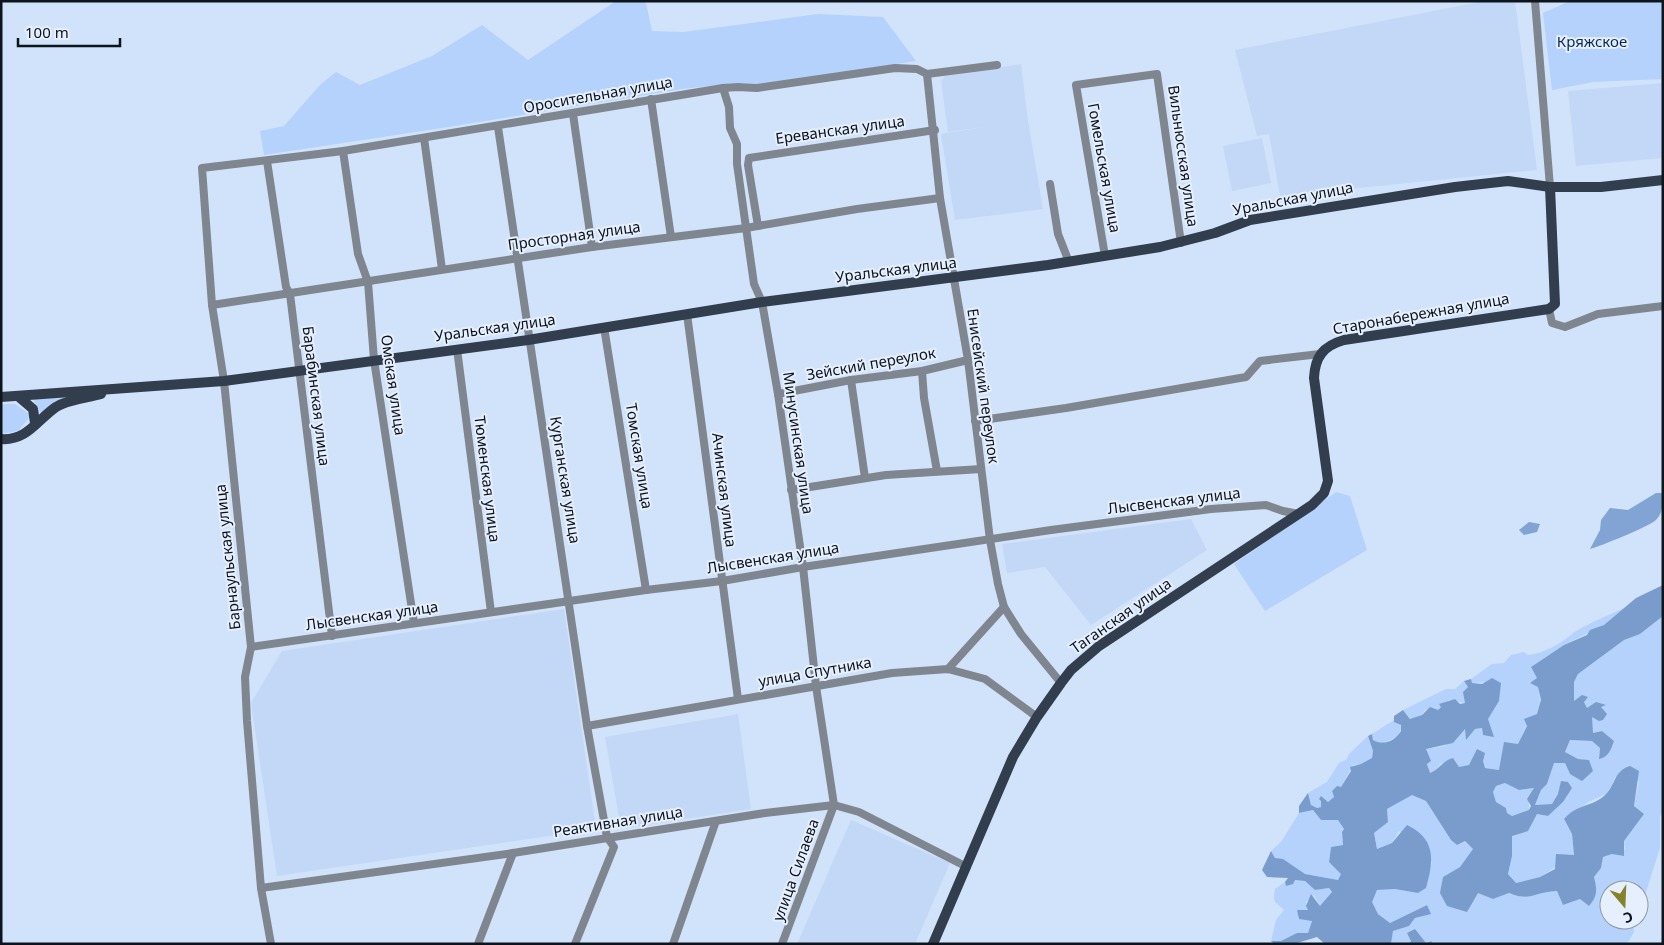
<svg xmlns="http://www.w3.org/2000/svg" width="1664" height="945" font-family="'Noto Sans',sans-serif">
<rect width="100%" height="100%" fill="#d1e3fa"/>
<g fill="#c3d8f6">
<polygon points="1484,1 1515,1 1537,170 1280,196 1269,134 1257,136 1235,50"/>
<polygon points="1021,64 1028,121 1043,209 955,220 941,134 984,127 948,132 941,81 945,76"/>
<polygon points="1663,83 1663,158 1576,166 1568,91"/>
<polygon points="1262,138 1271,183 1232,191 1223,146"/>
<polygon points="1191,519 1207,550 1091,625 1045,567 1007,573 1002,544"/>
<polygon points="564,609 596,829 277,876 251,703 282,651"/>
<polygon points="738,714 751,809 621,829 605,737"/>
<polygon points="851,820 950,863 915,944 797,944"/>
</g>
<g fill="#b4d2fc">
<polygon points="616,1 643,1 646,3 652,31 684,32 818,14 883,17 916,61 767,84 737,83 682,89 455,126 264,155 260,131 284,126 320,85 336,72 360,85 432,56 482,25 528,60"/>
<polygon points="1570,1 1663,1 1663,79 1593,82 1552,90 1543,13"/>
<polygon points="66,396 42,415 33,399"/>
<polygon points="7,404 15,404 28,413 29,418 18,431 1,434 1,405"/>
<polygon points="1336,492 1350,496 1367,550 1265,611 1234,564"/>
<path d="M1625,608l-21,17 -40,20 -33,22 6,11 4,29 -4,7 -7,3 -12,28 -7,-2c-9,12 -6,16 -12,27l-14,-2 -8,-19 -8,17 -10,1 -6,-9 -14,7 -2,6 -8,2 -3,-24 19,-3 20,-17 1,10 9,-10 7,-1 1,7 6,-9 -1,-7 11,-18 -11,-19 -16,1 -1,-4 21,-15 12,-1 7,-8 13,-3 4,3c17,-2 32,-11 44,-21 9,-7 42,-22 53,-26z"/>
<path d="M1663,616v194l-3,7v31l-21,66v-24h-30v30h24l1,12 -7,12h-196l1,-3 -6,2 -15,-2 -2,3h-18l2,-13 16,-5 6,-8 15,-4 -3,-9 -37,18 -12,-9 -7,-12 6,-12 18,-1 23,4 8,-5 6,-26 -33,-31 -7,12 -15,6 -3,-16 14,-11 -1,-13 25,-15 14,7 25,39 6,5 8,-4 8,8 -13,18 -17,10 50,22 16,-6c22,9 26,-1 48,-2l6,14 17,-6 9,7c9,-10 8,-17 5,-29l7,-9 2,-11 22,-7 -1,-9 20,-27 -10,-8 5,-25 -24,-4c-7,22 -14,17 -31,28 -7,4 -13,10 -20,15l8,14 2,21 -34,22 -24,6 -8,-9 4,-18v-20l21,-15 4,-7 11,2 15,-14 -5,-8 -6,10 -17,1 6,-15 6,-6 7,-21h11l5,11 19,-14 -11,-1 -13,-7 5,-12 22,1 8,7 -1,10 15,-17 -12,-10 -9,2 -2,-16 9,-10 5,-1 -18,2 -3,-6h-10v-20l4,-8 46,-34 16,-6z"/>
<path d="M1464,681l4,6 -2,16 -17,-3 -11,10h-13c-3,5 -8,9 -14,9l-8,-9 43,-21h9z"/>
<polygon points="1394,720 1402,727 1398,736 1384,743 1374,741 1372,734"/>
<polygon points="1368,736 1373,751 1372,758 1361,764 1353,765 1341,787 1332,791 1334,797 1328,802 1321,796 1321,807 1317,808 1311,805 1308,793 1327,782 1339,763 1346,760 1349,754"/>
<polygon points="1505,783 1519,790 1534,788 1529,801 1529,810 1512,816 1507,813 1506,808 1496,802 1493,792 1496,786"/>
<polygon points="1313,810 1321,820 1338,820 1344,829 1342,832 1343,845 1331,847 1329,862 1342,874 1338,880 1305,874 1275,858 1271,851 1281,842 1299,813"/>
<path d="M1295,880l10,1 10,9 14,-2 3,5 -12,13 -6,-11 -8,7 2,8 -9,9 13,1 -4,13h-11l-16,8h-10l5,-21 8,-10c-8,-8 -12,-7 -9,-21l10,-7 1,4z"/>
</g>
<g fill="#81a4d4">
<path d="M1656,493h7c0,10 0,20 -7,27 -8,7 -55,26 -66,29l10,-19 1,-10 9,-12 18,2z"/>
<polygon points="1529,522 1540,524 1537,532 1524,535 1519,530"/>
</g>
<g fill="#799ccc" fill-rule="evenodd">
<path d="M1663,585v31l-23,18 -16,6 -46,34 -4,8v19l8,-6 6,2 -4,5 3,6 9,-6 10,3 -5,2 6,7 -4,6 -4,1 -7,-4 1,16 9,-2 12,10c-3,8 -5,16 -15,18l1,-11 -8,-7 -22,-1 -5,12 13,7 11,1 4,11 -11,10 -12,-7 -5,-11h-11l-7,21 -6,6 -6,15 17,-1 6,-10 3,-13 7,1 4,6 -9,14 -15,14 -11,-2 -9,17 -16,5v20l-4,18 8,9 24,-6 15,-8 1,-15 18,1 -2,-21 -8,-15c13,-15 27,-12 40,-23 12,-10 9,-25 26,-30l9,5 -5,35 10,8 -20,27v15l-12,-2 -9,3 -2,11 -7,9c3,12 4,19 -5,29l-9,-7 -17,6 -6,-14c-23,1 -26,11 -48,2l-16,6 -15,-6 -11,19 -20,-6 -7,-13 3,-16 17,-10 13,-18 -8,-8 -8,4 -6,-5 -25,-39 -14,-6 -25,14 1,13 -14,11 3,16 15,-6 15,-18c29,14 27,35 19,63l-8,5 -23,-4 -18,1 -5,12 6,12 12,9 37,-18 4,9 -16,4 -6,8 -16,5 -2,13h-66l-8,-7 -23,7h-20l-3,-3h10l16,-8h11l4,-12 -13,-2 -2,-9h11l-2,-4 5,-12 9,12 12,-14 -3,-4 -14,2 -10,-9 -10,-1 -2,4 -7,2 -1,-4 3,-4 -21,-1 -5,-7 9,-19 4,7 8,1 22,15 33,6 3,-6 -12,-12 2,-15 12,-2 -1,-13 2,-3 -6,-9h-17l-8,-10 -14,3v-7l9,-13 3,12 6,3 4,-1v-6l-2,-2 2,-3 7,6 6,-5 -2,-6 5,-5 4,1 10,-16 -1,-4 11,-3 11,-6 1,-7 -5,-15 4,-2 1,6c11,6 22,1 28,-9v-6l-7,-3v-6l9,-6 7,9 12,-4 8,-8 8,3 3,-3 -2,-3 16,-5 5,5 5,-1 -2,-11 5,-5 -4,-6 7,-2 1,4 10,1 10,-6 9,5 -2,18 -11,18 6,18 -11,-2 -1,-7 -7,1 -9,11 -1,-11 -12,14 -27,6 5,12 -4,3 3,9c9,-3 12,-12 23,-15l6,9 10,-2 8,-16 8,4 -2,8 2,7 14,2 5,-28 14,2 9,-18 -3,-7 13,-5 4,-14 -3,-13 -8,-4 7,-5 -6,-11 33,-22 23,-10 3,-5 14,-5 32,-27zM1505,783l14,7 15,-2 -7,11 4,7 -2,4 -17,6 -5,-3 -1,-5 -10,-6 -3,-10 3,-6z"/>
<polygon points="1415,929 1426,943 1432,941 1431,944 1409,944 1411,941 1407,933"/>
</g>
<g fill="none" stroke-linecap="round" stroke-linejoin="round">
<g stroke="#7f8690" stroke-width="8">
<polyline points="1535,1 1550,187"/>
<polyline points="927,74 940,198 968,360 990,540 998,584 1004,607 1021,634 1061,683"/>
<polyline points="723,88 729,107 730,128 737,144 737,164 754,284 762,302 778,394 803,567 816,686 834,805 782,944"/>
<polyline points="651,99 671,237"/>
<polyline points="573,114 592,247"/>
<polyline points="498,127 587,726 607,837 614,847 575,944"/>
<polyline points="424,138 442,269"/>
<polyline points="343,151 358,254 368,282 374,360 414,623"/>
<polyline points="267,161 286,287 290,294 332,636"/>
<polyline points="1050,184 1058,234 1069,262"/>
<polyline points="758,226 748,165 749,158 935,130"/>
<polyline points="1105,256 1076,85 1157,74 1181,243"/>
<polyline points="212,305 592,247 746,228 857,209 940,198"/>
<polyline points="1549,309 1552,323 1565,327 1598,314 1663,306"/>
<polyline points="687,314 738,699"/>
<polyline points="604,327 646,590"/>
<polyline points="457,349 491,612"/>
<polyline points="922,371 924,398 937,471"/>
<polyline points="851,380 865,478"/>
<polyline points="778,394 851,380 922,371 968,360"/>
<polyline points="975,421 1066,408 1246,377 1260,361 1320,354"/>
<polyline points="791,490 886,475 981,469"/>
<polyline points="251,647 646,590 722,581 803,567 1051,530 1211,509 1266,505 1283,511 1299,514"/>
<polyline points="948,669 1004,607"/>
<polyline points="587,726 892,673 948,669 985,679 1037,717"/>
<polyline points="261,888 513,853 765,813 834,805 859,812 967,867"/>
<polyline points="271,944 261,888 247,721 245,677 251,647 224,381 212,305 202,168 343,151 723,88 738,87 757,88 895,68 917,69 927,74 997,65"/>
<polyline points="478,944 513,853"/>
<polyline points="673,944 716,821"/>
</g>
<g stroke="#323e4e" stroke-width="10">
<polyline points="1,397 224,381 528,340 762,302 1048,265 1160,247 1215,233 1250,220 1455,187 1508,181 1550,187 1601,187 1663,180"/>
<polyline points="19,397 33,409 35,423"/>
<path d="M1,439c26,2 36,-19 55,-32 13,-8 31,-9 45,-13"/>
<path d="M933,944l80,-187 24,-40 24,-34 10,-13 28,-24 213,-141 12,-12 4,-12 -14,-103c1,-21 9,-32 30,-38l205,-31 6,-5 -5,-117"/>
</g>
</g>
<g text-anchor="middle" stroke-width="4" stroke-linejoin="round" paint-order="stroke">
<g font-size="15" fill="#072a56" stroke="#e5effe">
<text x="1592" y="47">Кряжское</text>
</g>
<g font-size="15" fill="#0e141c" stroke="#e5effe">
<text transform="translate(598 95) rotate(-10)" y="5">Оросительная улица</text>
<text transform="translate(840 130) rotate(-8)" y="5">Ереванская улица</text>
<text transform="translate(1183 156) rotate(82)" y="5">Вильнюсская улица</text>
<text transform="translate(1104 168) rotate(80)" y="5">Гомельская улица</text>
<text transform="translate(1293 199) rotate(-11)" y="5">Уральская улица</text>
<text transform="translate(574 236) rotate(-8)" y="5">Просторная улица</text>
<text transform="translate(896 270) rotate(-7)" y="5">Уральская улица</text>
<text transform="translate(1421 314) rotate(-10)" y="5">Старонабережная улица</text>
<text transform="translate(495 328) rotate(-8)" y="5">Уральская улица</text>
<text transform="translate(871 364) rotate(-10)" y="5">Зейский переулок</text>
<text transform="translate(393 385) rotate(82)" y="5">Омская улица</text>
<text transform="translate(983 386) rotate(82)" y="5">Енисейский переулок</text>
<text transform="translate(316 396) rotate(83)" y="5">Барабинская улица</text>
<text transform="translate(798 443) rotate(82)" y="5">Минусинская улица</text>
<text transform="translate(639 456) rotate(81)" y="5">Томская улица</text>
<text transform="translate(487 479) rotate(83)" y="5">Тюменская улица</text>
<text transform="translate(565 480) rotate(81)" y="5">Курганская улица</text>
<text transform="translate(724 490) rotate(83)" y="5">Ачинская улица</text>
<text transform="translate(1174 501) rotate(-7)" y="5">Лысвенская улица</text>
<text transform="translate(228 557) rotate(-96)" y="5">Барнаульская улица</text>
<text transform="translate(773 558) rotate(-9)" y="5">Лысвенская улица</text>
<text transform="translate(372 616) rotate(-8)" y="5">Лысвенская улица</text>
<text transform="translate(1121 616) rotate(-35)" y="5">Таганская улица</text>
<text transform="translate(815 672) rotate(-10)" y="5">улица Спутника</text>
<text transform="translate(618 822) rotate(-9)" y="5">Реактивная улица</text>
<text transform="translate(796 870) rotate(-70)" y="5">улица Силаева</text>
</g>
</g>
<rect width="1664" height="945" fill="none" stroke="#0e141c" stroke-width="5"/>
<g transform="translate(1624 905) rotate(161)"><circle r="24" fill="#e5effe" stroke="#8f97a4"/>
<path d="M0-4L9 19L0 12L-9 19Z" fill="#86822a"/>
<text y="-8" font-size="14" font-weight="bold" text-anchor="middle" fill="#0e141c">С</text>
</g>
<path d="M18 38v8h102v-8" fill="none" stroke="#0e141c" stroke-width="2.5"/>
<text x="25" y="38" font-size="15" fill="#0e141c" stroke="#e5effe" stroke-width="4" paint-order="stroke">100 m</text>
</svg>
